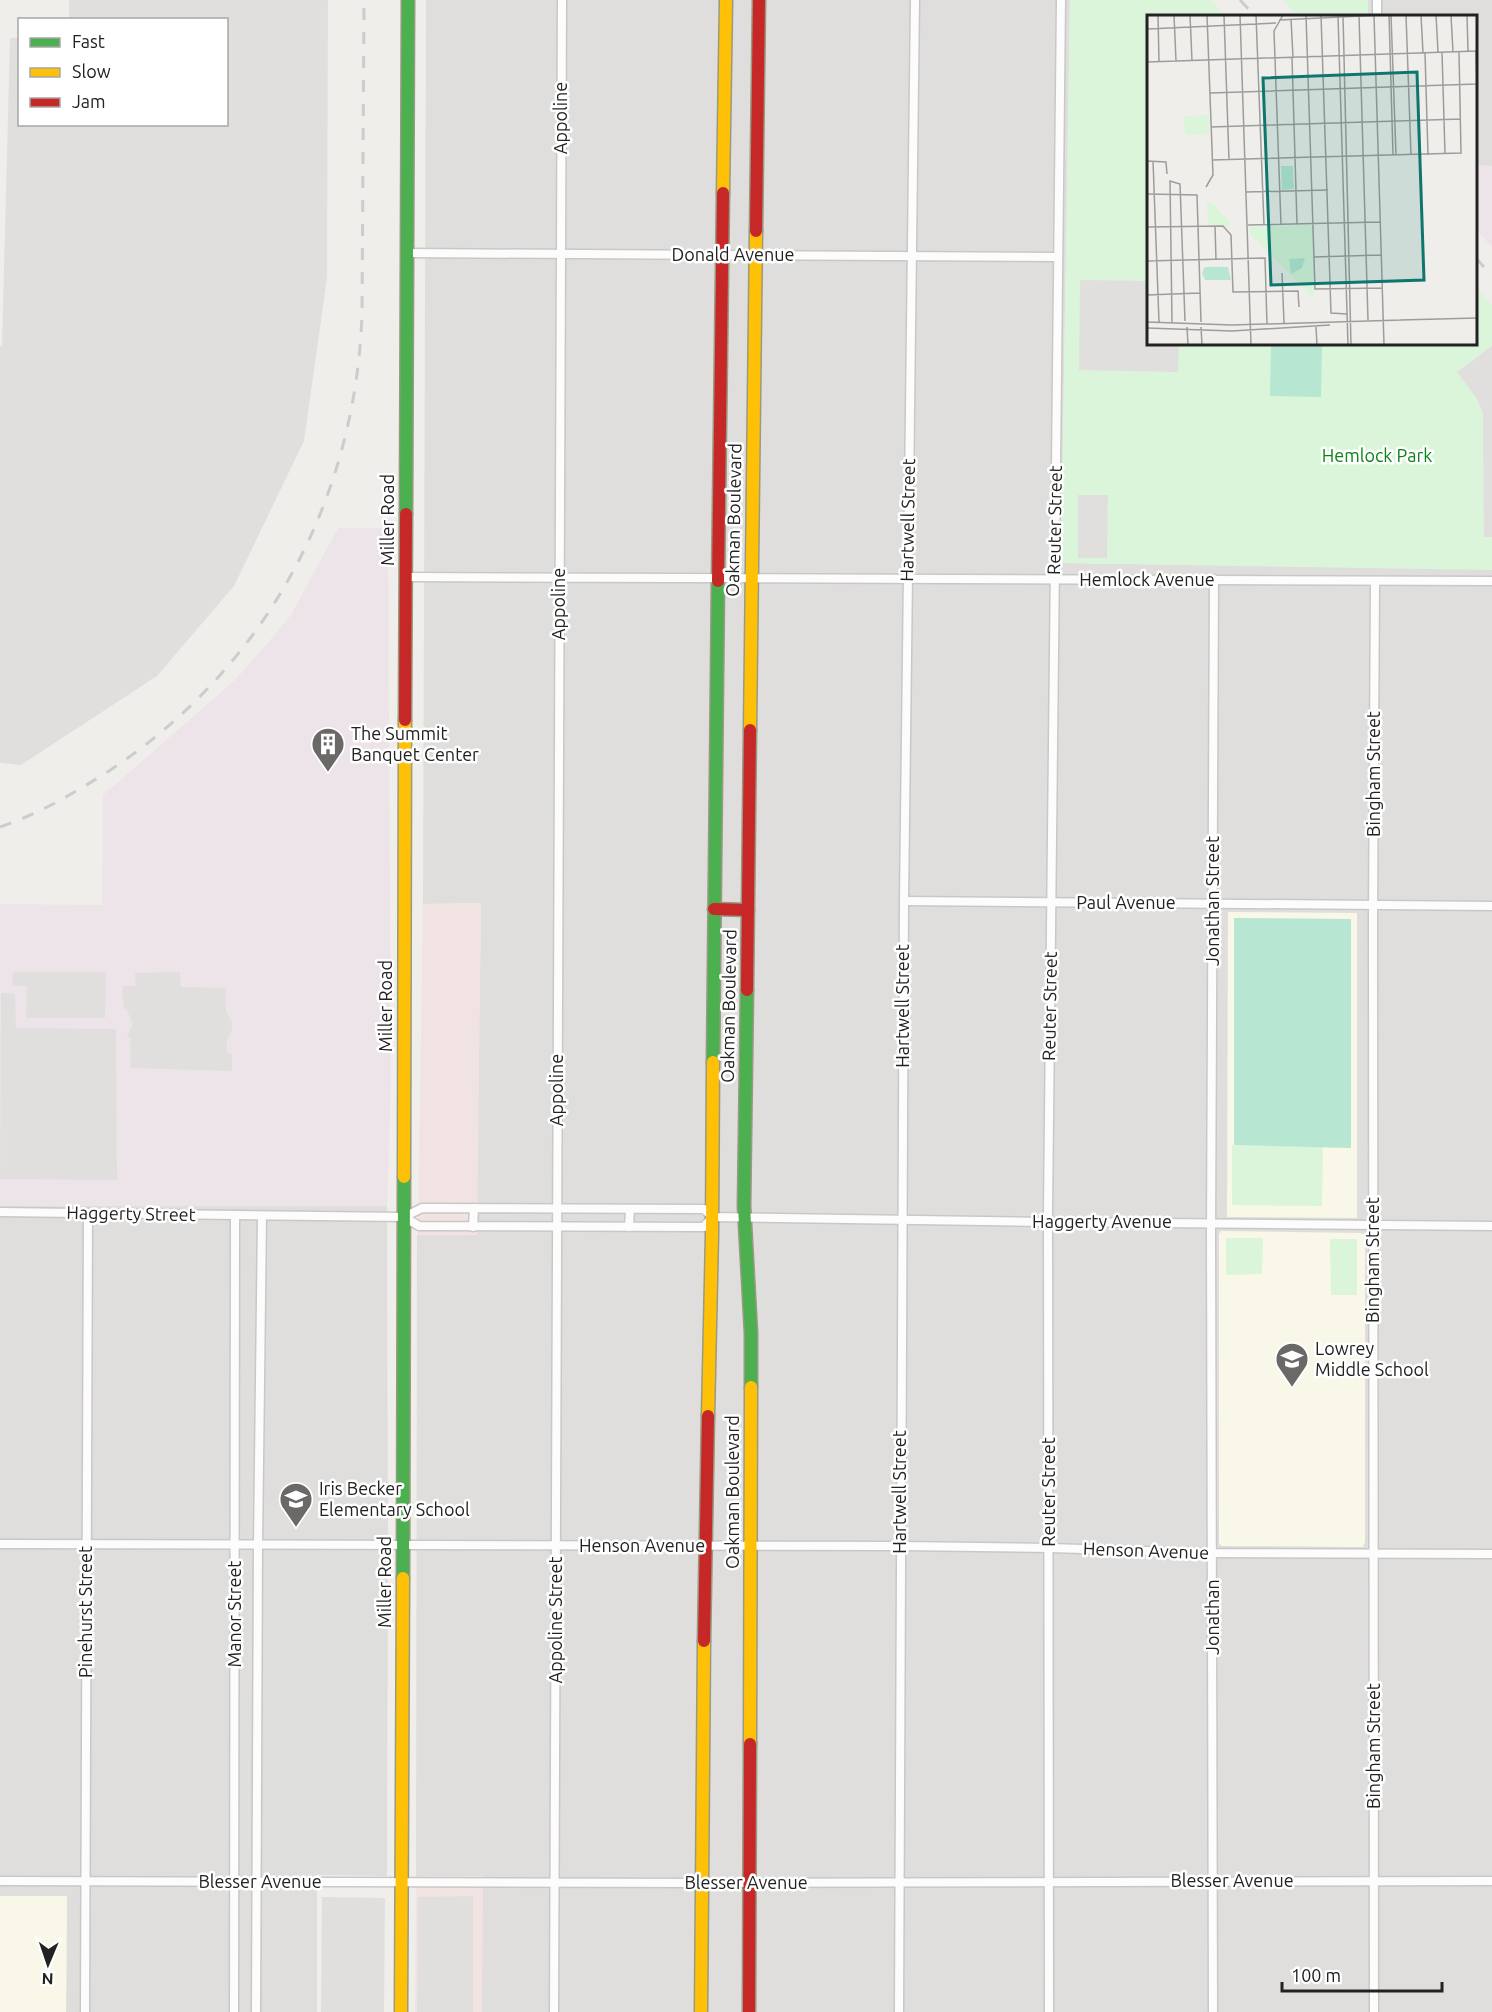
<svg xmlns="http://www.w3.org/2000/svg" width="1492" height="2012" font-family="Ubuntu,sans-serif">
<rect width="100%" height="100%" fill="#f0eeeb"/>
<g fill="#dfdedc">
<polygon points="426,0 1070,0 1061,563 1492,569 1492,2012 482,2012 482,1876 416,1876 417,1235 476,1235 481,903 423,904"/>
<polygon points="1368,0 1492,0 1492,166 1476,165 1476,16 1368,16"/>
<polygon points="0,1206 387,1206 388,1558 250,1558 248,1873 317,1875 317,2012 66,2012 67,1896 0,1896"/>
</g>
<g fill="#f1e3e1">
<polygon points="481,903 477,1235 418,1235 423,904"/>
<polygon points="416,1876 483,1876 482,2012 415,2012"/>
</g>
<g fill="#ede4e9">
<polygon points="1476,165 1492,166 1492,247 1476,229"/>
<polygon points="338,528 388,528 391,1081 387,1206 0,1206 0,904 102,905 103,795 235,680 265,646 291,615"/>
</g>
<g fill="#f8f7e8">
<polygon points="1228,912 1357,913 1357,1218 1227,1217"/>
<polygon points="1221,1231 1361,1233 1365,1235 1365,1542 1363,1547 1222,1546 1219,1544 1219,1234"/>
<polygon points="0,1896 67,1896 66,2012 0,2012"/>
</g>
<polygon fill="#dededc" points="250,1557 388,1558 387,1876 248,1874"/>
<g fill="#daf5da">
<polygon points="1070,0 1211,0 1226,16 1148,16 1148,344 1476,344 1476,287 1492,305 1492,570 1061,563"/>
<polygon points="1283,0 1368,0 1368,16 1297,16"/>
<polygon points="1232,1145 1323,1147 1322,1206 1232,1205"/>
<polygon points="1226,1238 1263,1238 1262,1274 1226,1275"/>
<polygon points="1330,1239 1357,1239 1357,1295 1331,1295"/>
</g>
<g fill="#b7e6d2">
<polygon points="1271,345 1322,346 1321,397 1270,396"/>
<polygon points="1234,918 1351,919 1351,1148 1234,1145"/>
</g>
<g fill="#e0dfde">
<polygon points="69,0 328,0 327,278 304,441 234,586 157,676 21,765 0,763 0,346 2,346 10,38 19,38 20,124 226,124 226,20 69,19"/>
<polygon points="1080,280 1148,281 1148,344 1179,344 1178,372 1079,370"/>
<polygon points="1492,346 1492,537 1484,537 1483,413 1477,399 1457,372"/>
<polygon points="1078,495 1108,495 1107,558 1078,558"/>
<polygon points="13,972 106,972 105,1018 26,1018 27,986 12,986"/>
<polygon points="180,972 181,987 226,988 226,1011 232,1022 232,1030 227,1039 227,1053 232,1054 232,1071 131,1068 130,1037 127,1037 133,1023 126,1009 124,1009 122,986 136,986 135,973"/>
<polygon points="1,993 15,994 16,1028 116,1029 117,1180 0,1179"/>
<polygon points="473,1896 473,2012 417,2012 418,1897"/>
<polygon points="322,1897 385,1898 384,2012 321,2012"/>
</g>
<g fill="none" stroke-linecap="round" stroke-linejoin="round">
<g stroke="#c9c8c7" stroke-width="11">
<g id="street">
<polyline points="1377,16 1377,0"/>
<polyline points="407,253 1058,257"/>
<polyline points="406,577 1492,581"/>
<polyline points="904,901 1492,906"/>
<polyline points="0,1212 404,1217 422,1208 704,1209 712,1217 1048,1222 1492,1226"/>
<polyline points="404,1217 419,1226 704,1227 712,1217"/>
<polyline points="473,1227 474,1208"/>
<polyline points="629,1227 630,1209"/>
<polyline points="0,1544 900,1546 1050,1548 1212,1553 1492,1554"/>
<polyline points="0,1881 702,1883 1492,1881"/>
<polyline points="85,2012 88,1213"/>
<polyline points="234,2012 235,1215"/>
<polyline points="256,2012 258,1545 262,1216"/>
<polyline points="554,2012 562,0"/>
<polyline points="899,2012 904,901 915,0"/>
<polyline points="1049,2012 1048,1210 1061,0"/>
<polyline points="1213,2012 1211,1236 1214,579"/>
<polyline points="1374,2012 1373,917 1375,581"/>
</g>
</g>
<g stroke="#999a82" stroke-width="15">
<g id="fast">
<polyline points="406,514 408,0"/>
<polyline points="747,990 744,1206 751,1333 751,1387"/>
<polyline points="713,1062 718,581"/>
<polyline points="403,1578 404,1177"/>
</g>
</g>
<g stroke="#999a82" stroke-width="15">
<g id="slow">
<polyline points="723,193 726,0"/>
<polyline points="750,730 756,231"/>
<polyline points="404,1177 405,720"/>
<polyline points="708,1416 712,1235 713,1062"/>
<polyline points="750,1744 751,1387"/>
<polyline points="401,2012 403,1578"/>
<polyline points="701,2012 704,1641"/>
</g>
</g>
<g stroke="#999a82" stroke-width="15">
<g id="jam">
<polyline points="756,231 759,0"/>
<polyline points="718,581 723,193"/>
<polyline points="405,720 406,514"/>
<polyline points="714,909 748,910"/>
<polyline points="747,990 750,730"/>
<polyline points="704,1641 708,1416"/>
<polyline points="749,2012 750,1744"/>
</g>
</g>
<use href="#street" stroke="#fdfcfc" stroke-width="8"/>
<use href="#fast" stroke="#4caf50" stroke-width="12"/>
<use href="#slow" stroke="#ffc107" stroke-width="12"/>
<use href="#jam" stroke="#c62828" stroke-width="12"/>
<g stroke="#ccc" stroke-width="3" stroke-dasharray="12 12" stroke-linecap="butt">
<polyline points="1240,0 1255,16"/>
<polyline points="1476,258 1492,276"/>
<path d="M0,827c39,-13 74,-34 109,-56 157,-104 247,-271 253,-458l2,-313"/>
</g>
</g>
<defs>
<g id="building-pin" transform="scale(1.725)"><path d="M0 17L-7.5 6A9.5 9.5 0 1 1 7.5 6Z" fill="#6a6968" stroke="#fff"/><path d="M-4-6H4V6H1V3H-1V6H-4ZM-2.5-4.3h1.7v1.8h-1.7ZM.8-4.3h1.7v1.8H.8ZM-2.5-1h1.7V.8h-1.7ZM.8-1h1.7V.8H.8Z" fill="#fff"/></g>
<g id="school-pin" transform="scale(1.725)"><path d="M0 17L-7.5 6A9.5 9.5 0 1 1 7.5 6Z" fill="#6a6968" stroke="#fff"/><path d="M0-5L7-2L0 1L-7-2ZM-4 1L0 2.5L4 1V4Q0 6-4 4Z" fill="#fff"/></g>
</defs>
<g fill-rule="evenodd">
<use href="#building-pin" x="328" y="744"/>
<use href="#school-pin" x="1292" y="1359"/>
<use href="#school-pin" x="296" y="1499"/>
</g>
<g text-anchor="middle" stroke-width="5" stroke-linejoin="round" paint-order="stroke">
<g font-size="18" fill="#222" stroke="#fff">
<text transform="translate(561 118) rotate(-90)" y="6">Appoline</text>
<text x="733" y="261">Donald Avenue</text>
<text transform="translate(388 520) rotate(-90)" y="6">Miller Road</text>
<text transform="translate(734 520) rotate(-89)" y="6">Oakman Boulevard</text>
<text transform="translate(908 520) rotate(-89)" y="6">Hartwell Street</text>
<text transform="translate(1055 520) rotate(-89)" y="6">Reuter Street</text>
<text x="1147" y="586">Hemlock Avenue</text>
<text transform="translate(559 604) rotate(-90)" y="6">Appoline</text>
<text transform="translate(1374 774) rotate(-90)" y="6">Bingham Street</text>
<text transform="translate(1213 901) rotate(-90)" y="6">Jonathan Street</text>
<text x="1126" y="909">Paul Avenue</text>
<text transform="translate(386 1006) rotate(-90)" y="6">Miller Road</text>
<text transform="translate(729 1006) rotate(-89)" y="6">Oakman Boulevard</text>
<text transform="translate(903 1006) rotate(-90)" y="6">Hartwell Street</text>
<text transform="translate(1050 1006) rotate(-89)" y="6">Reuter Street</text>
<text transform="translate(557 1090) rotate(-90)" y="6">Appoline</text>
<text transform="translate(131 1214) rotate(1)" y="6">Haggerty Street</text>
<text x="1102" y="1228">Haggerty Avenue</text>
<text transform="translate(1373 1260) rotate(-90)" y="6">Bingham Street</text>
<text transform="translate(733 1492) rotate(-90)" y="6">Oakman Boulevard</text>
<text transform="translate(900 1492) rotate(-90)" y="6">Hartwell Street</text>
<text transform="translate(1049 1492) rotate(-90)" y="6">Reuter Street</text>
<text x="642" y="1552">Henson Avenue</text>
<text transform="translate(1146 1551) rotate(2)" y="6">Henson Avenue</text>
<text transform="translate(385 1582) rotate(-90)" y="6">Miller Road</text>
<text transform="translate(86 1612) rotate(-90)" y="6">Pinehurst Street</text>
<text transform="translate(235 1614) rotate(-90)" y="6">Manor Street</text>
<text transform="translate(1213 1617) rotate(-90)" y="6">Jonathan</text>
<text transform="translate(556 1620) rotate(-90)" y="6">Appoline Street</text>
<text transform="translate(1374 1746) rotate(-90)" y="6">Bingham Street</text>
<text x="1232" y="1887">Blesser Avenue</text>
<text x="260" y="1888">Blesser Avenue</text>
<text x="746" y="1889">Blesser Avenue</text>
</g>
<g font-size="18" fill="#0c8416" stroke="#fff">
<text x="1377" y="462">Hemlock Park</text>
</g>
<g font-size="18" fill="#222" stroke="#fff" text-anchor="start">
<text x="351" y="740">The Summit<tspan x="351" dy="21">Banquet Center</tspan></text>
<text x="1315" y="1355">Lowrey<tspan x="1315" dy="21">Middle School</tspan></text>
<text x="319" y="1495">Iris Becker<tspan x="319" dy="21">Elementary School</tspan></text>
</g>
</g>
<g transform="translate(1147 15)">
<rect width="330" height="330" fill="#f0eeeb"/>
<path d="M62,100v19l-24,1 -1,-19zM60,188h5l19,20 -4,4 -19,-3zM166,210l1,74 -64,-65v-7z" fill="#daf5da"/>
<path d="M134,151h12l1,23 -12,1zM158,243l-3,10 -11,6 -2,-15zM58,252h23l3,13h-26l-3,-7z" fill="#b7e6d2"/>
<path fill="none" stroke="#9e9c9b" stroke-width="1.5" d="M11,0l1,47M27,0l2,46M43,0l2,46M77,0l5,145M93,0l11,330M109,0l8,210M159,0l9,274 67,-1M174,0l10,298 16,1M191,0l10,330M196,0l8,330M212,0l9,305M227,0l10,330M242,0l4,140M244,0l5,140M259,0l5,140M274,0l2,38M289,0l2,37M304,0l2,37M320,0l1,36M144,4l2,38M132,5l103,-5M0,14l129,-6M329,36l1,33M295,37l3,102M278,38l3,102M145,43l5,166M0,47l330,-11M63,78l267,-9M64,112l250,-8M65,145l249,-7 -2,-101M0,146l19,1 1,12M6,146l6,161M59,172l7,-12 -6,-160M99,177l82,-2M0,179l50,1 4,127M101,210l132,-3M134,210l-7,-194 9,-16M68,211l1,34M0,212l76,-1 8,9 2,57 65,-1 1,16M167,242l67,-2M0,246l118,-3 2,66M135,258l2,50M0,280l53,-2M253,305l77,-2M0,307l85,3 169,-5M25,307l-2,-141 10,3 5,137M40,312l1,18M54,312l1,18M169,312l1,18M0,313l85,3 98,-6"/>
<path fill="#0f766e" fill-opacity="0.15" stroke="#0f766e" stroke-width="3" d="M270,57l7,208 -153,5 -8,-207z"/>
<rect width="330" height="330" fill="none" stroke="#222" stroke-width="3"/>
</g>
<rect x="18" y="18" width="210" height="108" fill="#ffffff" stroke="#a7a7a7" stroke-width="1.5"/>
<rect x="30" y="38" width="30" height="9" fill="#4caf50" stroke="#a7a7a7" stroke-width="1.5"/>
<text x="72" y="48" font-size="18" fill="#222222">Fast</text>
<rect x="30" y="68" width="30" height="9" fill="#ffc107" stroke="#a7a7a7" stroke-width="1.5"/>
<text x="72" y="78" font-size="18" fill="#222222">Slow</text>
<rect x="30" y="98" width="30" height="9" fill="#c62828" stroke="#a7a7a7" stroke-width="1.5"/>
<text x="72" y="108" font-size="18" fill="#222222">Jam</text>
<g transform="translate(48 1964) rotate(182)" stroke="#ffffff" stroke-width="4.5" paint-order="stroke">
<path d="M0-4.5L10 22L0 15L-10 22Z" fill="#222222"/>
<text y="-9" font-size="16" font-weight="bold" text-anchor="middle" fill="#222222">N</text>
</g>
<path d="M1282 1982v9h160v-9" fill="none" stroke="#222222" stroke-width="3"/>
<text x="1291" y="1982" font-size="18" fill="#222222" stroke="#ffffff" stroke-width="4.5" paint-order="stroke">100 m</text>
</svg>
